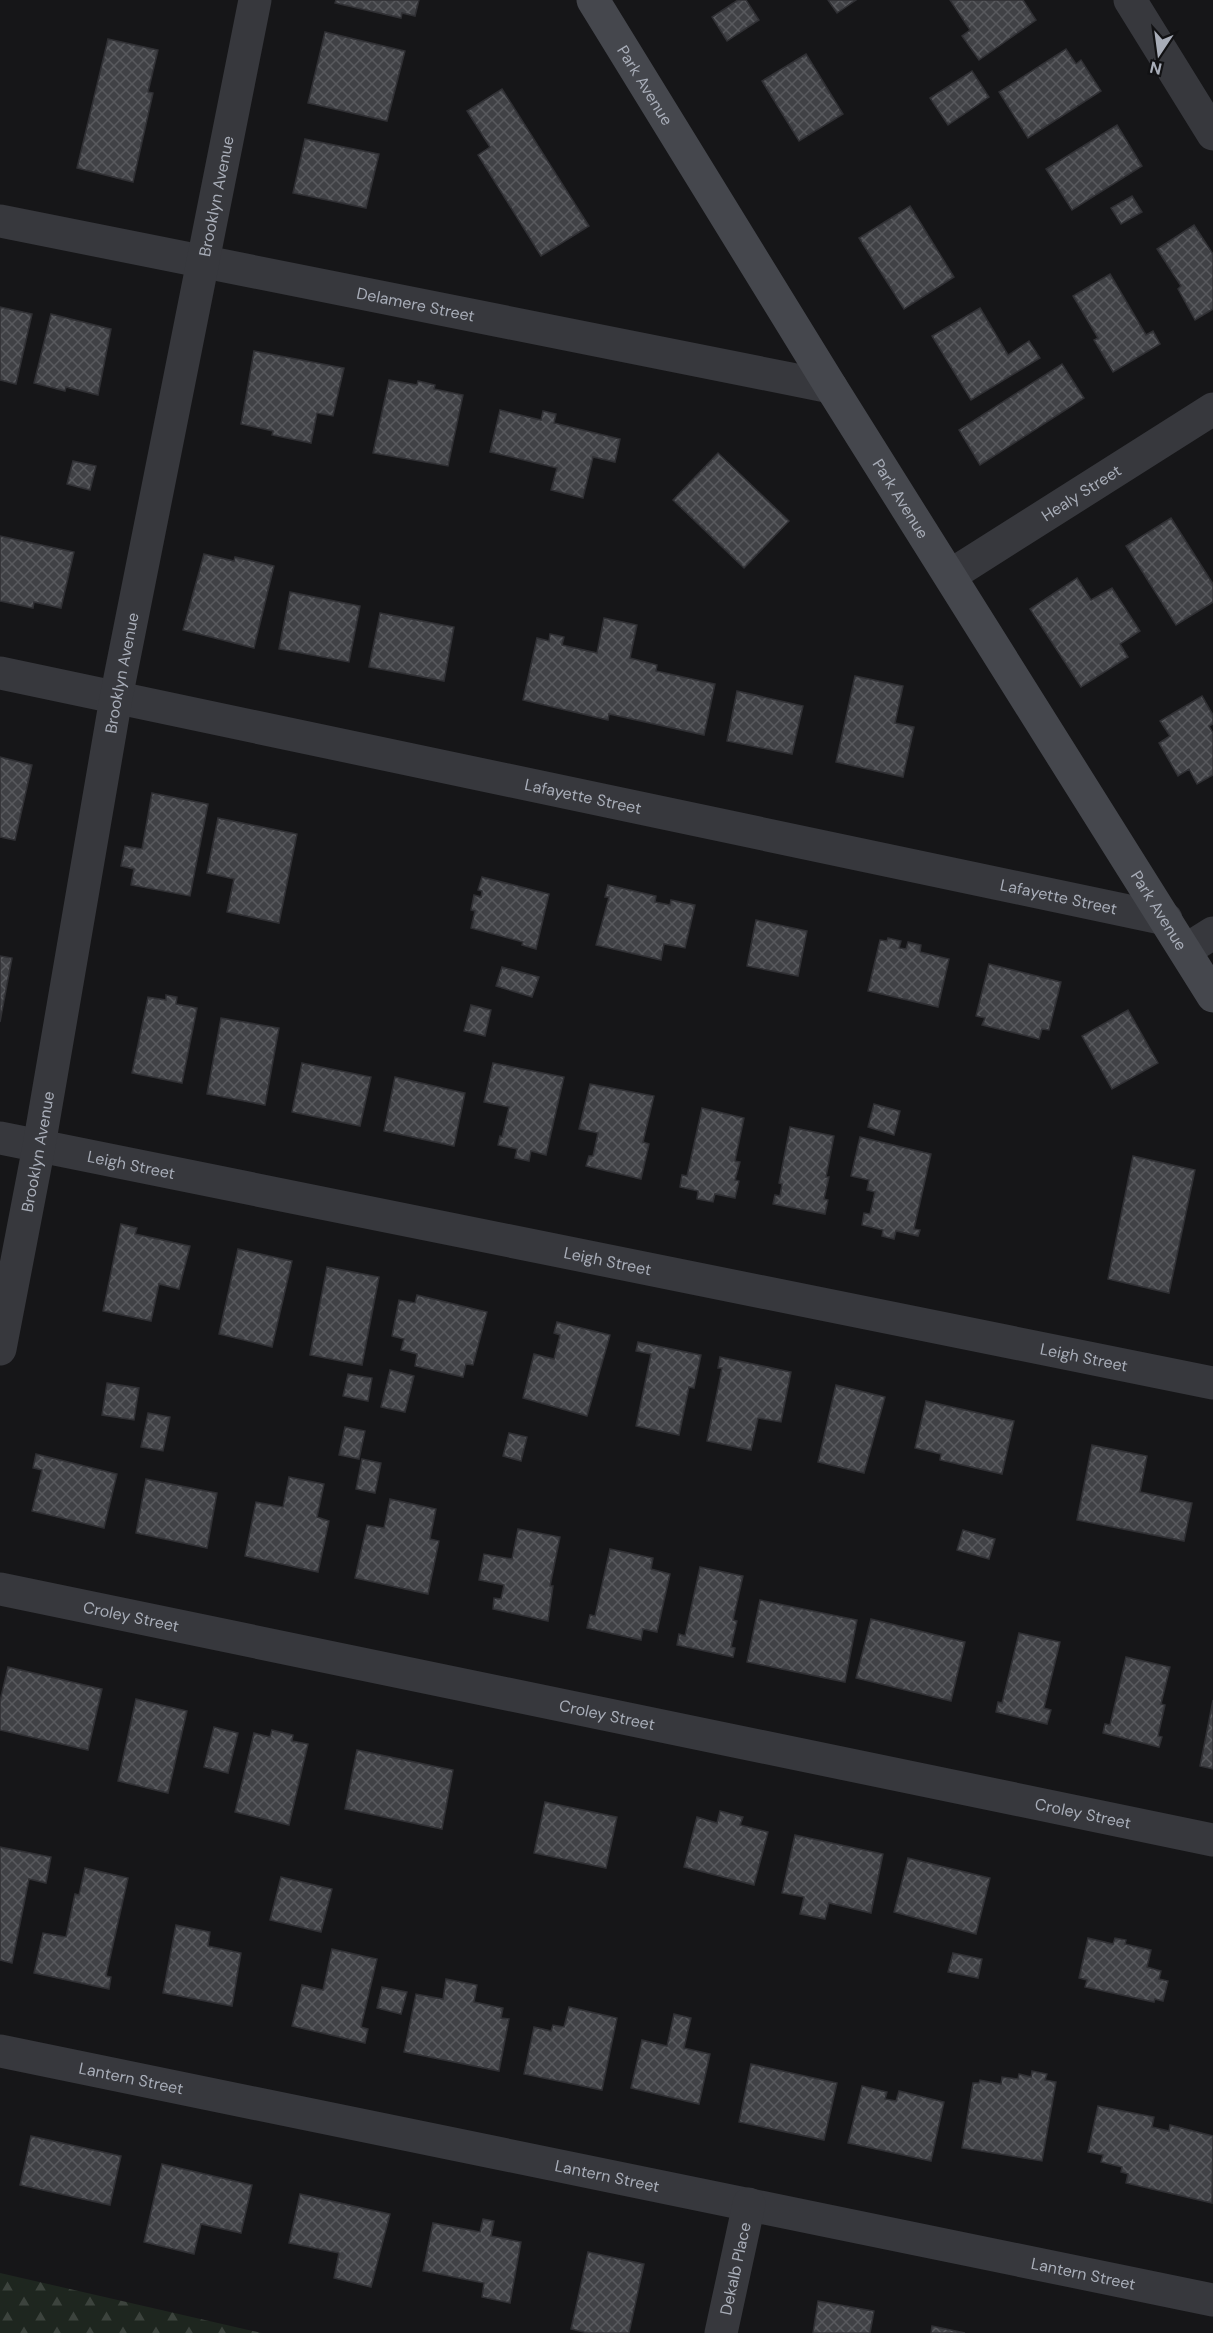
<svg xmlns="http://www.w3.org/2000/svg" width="1213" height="2333" font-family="'DM Sans',sans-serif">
<defs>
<pattern id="forest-firs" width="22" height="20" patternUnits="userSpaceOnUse" patternTransform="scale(1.5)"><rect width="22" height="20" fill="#1e261f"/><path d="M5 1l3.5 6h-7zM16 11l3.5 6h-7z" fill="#3c433d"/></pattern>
<pattern id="building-cross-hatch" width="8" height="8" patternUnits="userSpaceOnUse" patternTransform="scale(1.5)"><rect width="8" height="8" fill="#404145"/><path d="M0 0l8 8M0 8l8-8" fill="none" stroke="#595a5e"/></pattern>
</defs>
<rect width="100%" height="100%" fill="#161618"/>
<polygon fill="url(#forest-firs)" points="0,2273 262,2333 0,2333"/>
<g fill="url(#building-cross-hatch)" stroke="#303034" stroke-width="1.5">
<polygon points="336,0 419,0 415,16 402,13 401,18 335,3"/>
<polygon points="738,0 746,0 759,20 727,41 712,17"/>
<polygon points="828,0 856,0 837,13"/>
<polygon points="950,0 1023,0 1036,20 979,60 962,36 970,30"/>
<polygon points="325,32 405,51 387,121 308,103"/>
<polygon points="108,39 158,50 148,92 153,93 133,182 77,168"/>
<polygon points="1066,49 1076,64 1081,60 1101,91 1028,138 999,92"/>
<polygon points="806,54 843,114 799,141 762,81"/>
<polygon points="972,71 989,97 948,125 930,98"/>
<polygon points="502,89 589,226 541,256 478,155 490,147 467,111"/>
<polygon points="1117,125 1142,166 1072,210 1046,169"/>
<polygon points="305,139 379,154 366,208 293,193"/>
<polygon points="1132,196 1142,212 1121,224 1111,208"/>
<polygon points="910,206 954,277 904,309 859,238"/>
<polygon points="1194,225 1213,254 1213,309 1195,320 1178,289 1181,286 1157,249"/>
<polygon points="1110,274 1146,335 1153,331 1160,344 1113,372 1094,340 1098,338 1073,296"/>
<polygon points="0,307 32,314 16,384 0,380"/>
<polygon points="980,308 1008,355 1029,341 1040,358 971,400 932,336"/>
<polygon points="51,314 111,329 98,395 66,387 65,391 34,383"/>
<polygon points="254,351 344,368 333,416 317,413 311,443 272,435 273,431 241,424"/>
<polygon points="1062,364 1084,398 980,465 959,430"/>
<polygon points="389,380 417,385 418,381 435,385 434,389 463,395 448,466 373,453"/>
<polygon points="500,410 541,420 543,411 556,414 554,423 620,439 615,462 593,457 583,498 551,490 557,468 490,452"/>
<polygon points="718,453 789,521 744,568 673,500"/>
<polygon points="73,461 96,466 90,490 67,484"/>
<polygon points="1171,518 1213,584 1213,602 1176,625 1126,546"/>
<polygon points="0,536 74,552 61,608 34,602 33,608 0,601"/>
<polygon points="204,554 234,561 235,557 274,566 254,648 183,630"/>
<polygon points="1077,578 1091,600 1112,588 1140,631 1120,644 1128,657 1081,687 1030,609"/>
<polygon points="290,592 360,606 349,662 279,649"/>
<polygon points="380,613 454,627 444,681 369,667"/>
<polygon points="604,618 637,625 630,658 657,665 656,671 715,684 704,735 609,714 608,720 523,700 537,638 549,641 550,634 564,637 562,645 597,653"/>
<polygon points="855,676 903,686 895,723 914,727 903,777 836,762"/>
<polygon points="737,691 803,706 792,754 727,741"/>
<polygon points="1202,696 1213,715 1213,724 1209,726 1213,733 1213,775 1197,784 1189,769 1178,776 1159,743 1170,736 1160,721"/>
<polygon points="0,757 32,765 15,840 0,837"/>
<polygon points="152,793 208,804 190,896 131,885 134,869 121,866 125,846 142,849"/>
<polygon points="218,818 297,834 279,923 227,912 234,879 207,873"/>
<polygon points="482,877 549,894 536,949 522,945 523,942 471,928 475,911 471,910 474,895 481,897 482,891 478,890"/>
<polygon points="608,885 656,896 655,902 670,905 671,900 695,905 685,948 664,944 661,960 596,945 609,897 605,897"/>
<polygon points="756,920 807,931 798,976 747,966"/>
<polygon points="888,938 901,941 899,948 906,949 908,942 921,945 920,952 949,959 938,1007 868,991 880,940 887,941"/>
<polygon points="0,956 12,958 0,1022"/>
<polygon points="989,964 1061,982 1049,1030 1042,1029 1039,1039 982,1025 985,1018 976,1016"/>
<polygon points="502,967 539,977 532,997 496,986"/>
<polygon points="166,995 177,997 176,1004 197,1008 182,1083 132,1073 148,997 166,1000"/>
<polygon points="471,1005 491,1010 485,1036 464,1031"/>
<polygon points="1128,1010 1158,1063 1112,1089 1082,1036"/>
<polygon points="221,1018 279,1028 265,1105 207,1094"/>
<polygon points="302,1063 371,1077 360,1126 292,1112"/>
<polygon points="493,1063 564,1077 546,1155 531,1151 529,1161 515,1158 517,1149 498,1145 500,1136 502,1137 509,1107 484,1102"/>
<polygon points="395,1077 465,1093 454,1146 384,1131"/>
<polygon points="590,1084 654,1096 643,1142 649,1144 641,1179 586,1166 589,1156 593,1156 598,1133 579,1129"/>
<polygon points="874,1104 900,1111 894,1135 868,1127"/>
<polygon points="702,1108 744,1118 735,1161 740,1162 735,1180 739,1181 735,1198 715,1194 713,1202 697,1199 698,1191 680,1187 682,1175 687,1176"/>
<polygon points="790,1127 834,1136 826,1177 829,1177 824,1199 828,1200 825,1214 773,1204 775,1195 780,1196 782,1184 779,1183"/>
<polygon points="860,1137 931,1154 914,1229 920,1230 918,1236 896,1231 894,1239 882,1236 883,1230 862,1225 864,1213 870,1214 875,1192 867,1190 869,1180 851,1176"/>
<polygon points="1133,1156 1195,1170 1169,1293 1108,1279"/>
<polygon points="121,1224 137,1228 135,1234 190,1246 179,1289 159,1284 151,1321 103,1311"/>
<polygon points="238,1249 292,1261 272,1347 219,1334"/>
<polygon points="327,1267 379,1277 362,1365 310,1355"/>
<polygon points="417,1295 487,1312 473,1365 466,1364 463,1377 415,1366 417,1354 401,1350 404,1339 392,1336 399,1300 415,1303"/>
<polygon points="557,1322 610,1335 587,1416 523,1398 534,1354 554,1359 560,1335 554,1333"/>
<polygon points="638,1342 701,1355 694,1388 689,1387 679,1435 636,1426 651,1354 636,1351"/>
<polygon points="720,1357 791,1372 781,1422 758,1418 751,1450 707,1441 722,1368 718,1368"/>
<polygon points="390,1370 414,1376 405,1412 381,1407"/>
<polygon points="348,1374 372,1378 368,1401 343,1396"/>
<polygon points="107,1383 139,1388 134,1420 102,1415"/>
<polygon points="836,1385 885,1397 864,1473 818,1462"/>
<polygon points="926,1401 1014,1421 1002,1474 940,1460 941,1454 915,1448"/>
<polygon points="148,1413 170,1417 163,1451 141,1447"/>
<polygon points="345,1427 365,1431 359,1459 339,1455"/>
<polygon points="509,1433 527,1437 521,1461 503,1456"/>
<polygon points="1092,1445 1147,1456 1140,1492 1192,1503 1184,1541 1077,1520"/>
<polygon points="36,1454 117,1474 104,1528 32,1511 42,1470 33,1468"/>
<polygon points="362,1459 381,1463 375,1493 356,1489"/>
<polygon points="289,1477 324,1484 317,1517 329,1521 318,1572 245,1556 256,1502 283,1507"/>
<polygon points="146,1479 217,1493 207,1548 136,1533"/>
<polygon points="390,1499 436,1509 430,1539 439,1541 428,1594 355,1578 367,1525 384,1528"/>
<polygon points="518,1529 560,1537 550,1586 553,1586 548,1621 493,1609 494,1598 501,1599 504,1585 479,1580 484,1554 512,1559"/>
<polygon points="963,1530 995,1539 989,1559 957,1550"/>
<polygon points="610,1549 653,1558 651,1569 670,1574 657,1632 643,1629 641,1640 587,1628 590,1615 595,1616"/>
<polygon points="700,1567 743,1576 733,1620 737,1621 731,1647 735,1648 733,1657 677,1645 679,1634 685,1636"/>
<polygon points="760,1600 857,1620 845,1682 747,1662"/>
<polygon points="871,1619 965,1642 951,1701 856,1678"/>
<polygon points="1019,1633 1060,1642 1044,1708 1051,1710 1047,1724 996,1712 998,1702 1002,1703"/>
<polygon points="1126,1657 1170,1667 1161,1704 1165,1705 1158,1736 1162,1737 1159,1747 1103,1733 1105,1724 1110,1725"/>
<polygon points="8,1667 102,1689 88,1750 0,1730 0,1701"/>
<polygon points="136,1699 187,1711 168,1793 118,1781"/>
<polygon points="1213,1700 1213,1769 1200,1766"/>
<polygon points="214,1727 238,1733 228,1773 204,1767"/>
<polygon points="272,1730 293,1735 292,1741 308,1744 289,1825 235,1812 254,1733 270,1737"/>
<polygon points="357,1750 453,1770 442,1829 345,1809"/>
<polygon points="545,1802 617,1817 606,1868 534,1853"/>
<polygon points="720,1811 743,1817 740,1825 768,1832 754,1885 684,1867 697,1817 717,1823"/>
<polygon points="795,1835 883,1854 871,1913 829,1903 825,1919 800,1914 804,1897 782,1893"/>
<polygon points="0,1847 51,1857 46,1883 29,1879 12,1963 0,1960"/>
<polygon points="908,1858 990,1878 976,1934 894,1912"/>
<polygon points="85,1868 128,1878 106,1976 111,1977 109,1989 34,1973 43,1933 66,1937 75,1894 79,1895"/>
<polygon points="281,1877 332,1889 321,1932 270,1920"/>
<polygon points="176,1925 210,1932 208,1946 241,1953 232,2006 163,1993"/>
<polygon points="1088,1938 1113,1944 1115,1938 1126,1940 1125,1944 1151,1950 1147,1967 1161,1971 1159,1979 1168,1981 1163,2001 1155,1999 1154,2002 1085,1987 1087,1980 1079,1978"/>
<polygon points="332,1949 377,1959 361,2027 368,2029 365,2043 292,2026 302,1985 323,1990"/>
<polygon points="953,1953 982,1959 978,1978 948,1972"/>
<polygon points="446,1979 477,1985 474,2002 503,2008 501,2018 509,2019 499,2071 404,2052 416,1994 443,1999"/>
<polygon points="382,1987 407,1992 401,2014 377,2008"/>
<polygon points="569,2007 617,2018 602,2090 524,2074 534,2027 551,2031 553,2025 564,2027"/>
<polygon points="674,2014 691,2018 684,2048 710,2054 699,2104 631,2088 642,2040 667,2046"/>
<polygon points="751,2064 837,2083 824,2140 739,2122"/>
<polygon points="1032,2071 1047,2074 1045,2080 1056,2082 1042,2161 962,2148 973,2083 979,2083 980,2080 1001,2084 1002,2077 1018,2079 1019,2074 1031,2077"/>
<polygon points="862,2086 887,2092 885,2099 896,2101 899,2091 944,2102 931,2161 848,2143"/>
<polygon points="1098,2106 1154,2117 1152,2127 1169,2131 1170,2125 1213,2136 1212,2203 1126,2183 1128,2174 1121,2172 1122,2167 1101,2162 1103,2155 1088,2152"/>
<polygon points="31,2136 121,2156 110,2205 20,2185"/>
<polygon points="162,2164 252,2185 241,2233 201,2224 194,2254 144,2242"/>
<polygon points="300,2194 390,2214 371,2287 334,2278 339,2253 289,2243"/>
<polygon points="483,2219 494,2221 491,2236 521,2242 510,2303 482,2297 484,2283 423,2271 433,2223 480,2232"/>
<polygon points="588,2252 644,2264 629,2333 588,2333 571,2329"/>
<polygon points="818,2301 874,2311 870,2333 813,2333"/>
<polygon points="932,2326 965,2333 931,2333"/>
</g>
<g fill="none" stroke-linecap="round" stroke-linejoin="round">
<g stroke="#37383d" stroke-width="33">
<polyline points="1130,0 1213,134"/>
<path id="s1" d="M0,221l831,166"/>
<path id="s2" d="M951,575l262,-166"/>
<path id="s3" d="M0,673l1166,246"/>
<polyline points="1186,950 1213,933"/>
<path id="s4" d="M0,1138l1213,245"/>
<path id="s5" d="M0,1349l39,-203 77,-448 139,-698"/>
<path id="s6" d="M0,1589l1213,251"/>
<path id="s7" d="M0,2051l1213,249"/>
<path id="s8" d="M721,2333l28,-129"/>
</g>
<path stroke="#45474d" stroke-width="33" id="s9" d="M593,0l238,387 382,609"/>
</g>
<g text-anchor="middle" stroke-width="4.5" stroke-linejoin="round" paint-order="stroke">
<g font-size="16" fill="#a8adb8" stroke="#111113">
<text dy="6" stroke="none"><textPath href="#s9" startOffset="100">Park Avenue</textPath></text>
<text dy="6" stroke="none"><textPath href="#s5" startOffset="1173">Brooklyn Avenue</textPath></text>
<text dy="6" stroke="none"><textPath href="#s1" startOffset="424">Delamere Street</textPath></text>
<text dy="6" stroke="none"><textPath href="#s2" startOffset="154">Healy Street</textPath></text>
<text dy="6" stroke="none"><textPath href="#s9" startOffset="586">Park Avenue</textPath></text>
<text dy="6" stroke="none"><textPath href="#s5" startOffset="687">Brooklyn Avenue</textPath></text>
<text dy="6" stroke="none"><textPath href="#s3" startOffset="596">Lafayette Street</textPath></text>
<text dy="6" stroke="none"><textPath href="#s3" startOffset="1082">Lafayette Street</textPath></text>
<text dy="6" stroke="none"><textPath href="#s9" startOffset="1072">Park Avenue</textPath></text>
<text dy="6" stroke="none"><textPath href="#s5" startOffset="201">Brooklyn Avenue</textPath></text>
<text dy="6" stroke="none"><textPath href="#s4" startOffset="134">Leigh Street</textPath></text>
<text dy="6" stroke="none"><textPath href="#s4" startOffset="620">Leigh Street</textPath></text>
<text dy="6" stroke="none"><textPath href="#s4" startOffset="1106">Leigh Street</textPath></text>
<text dy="6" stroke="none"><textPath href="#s6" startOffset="134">Croley Street</textPath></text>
<text dy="6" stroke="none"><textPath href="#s6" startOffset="620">Croley Street</textPath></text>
<text dy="6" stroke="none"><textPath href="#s6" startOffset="1106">Croley Street</textPath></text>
<text dy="6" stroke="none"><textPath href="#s7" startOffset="134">Lantern Street</textPath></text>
<text dy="6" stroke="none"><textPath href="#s7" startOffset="620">Lantern Street</textPath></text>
<text dy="6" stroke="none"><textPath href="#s8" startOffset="66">Dekalb Place</textPath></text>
<text dy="6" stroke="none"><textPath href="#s7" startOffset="1106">Lantern Street</textPath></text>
</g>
</g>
<g transform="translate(1159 54) rotate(193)" stroke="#111113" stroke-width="4.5" paint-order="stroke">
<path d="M0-4.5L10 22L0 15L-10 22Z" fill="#a8adb8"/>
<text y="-9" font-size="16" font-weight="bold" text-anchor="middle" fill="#a8adb8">N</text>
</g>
</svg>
